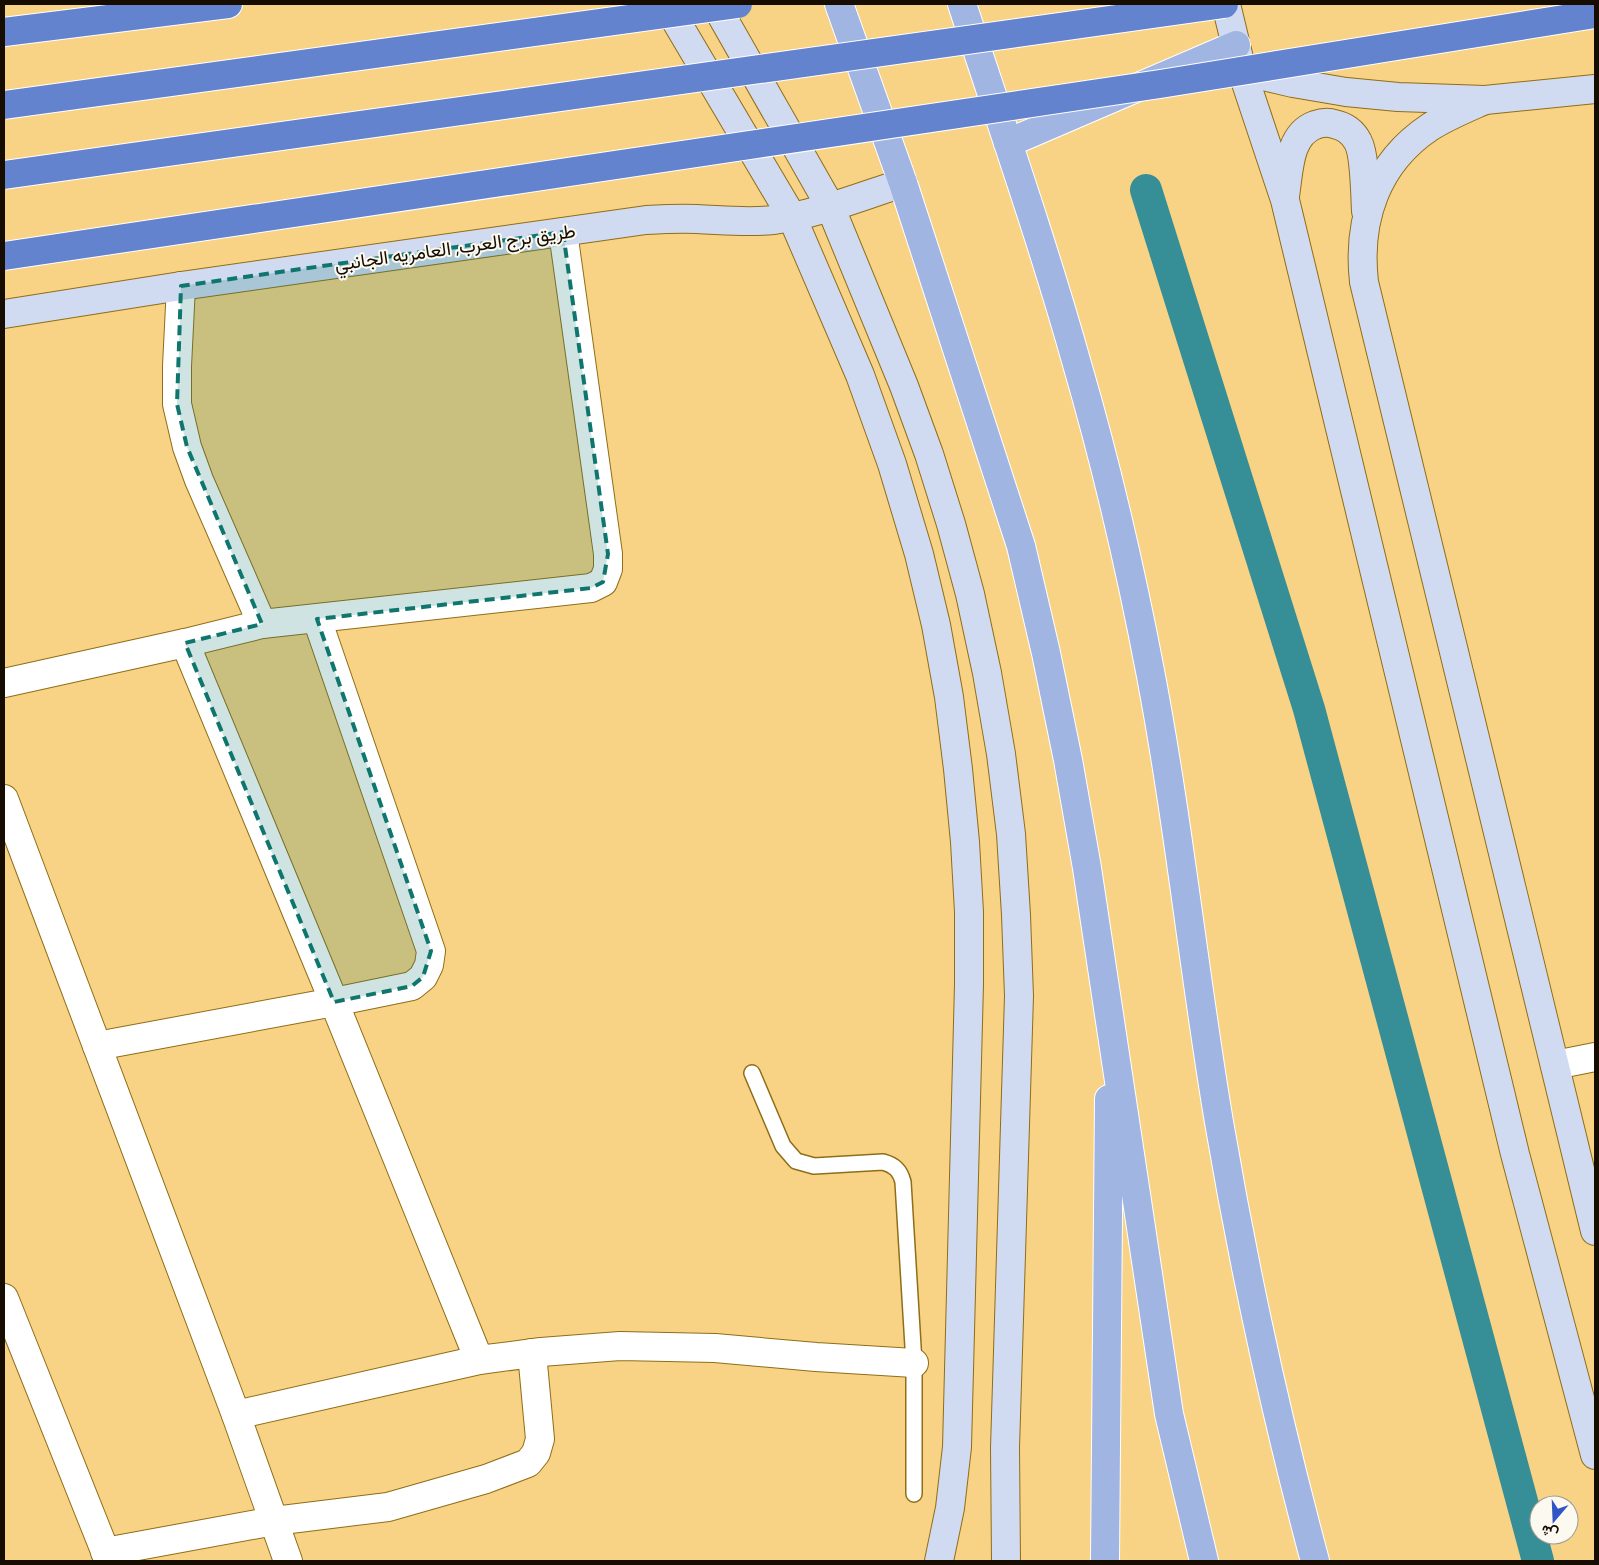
<svg xmlns="http://www.w3.org/2000/svg" width="1599" height="1565" font-family="'Zilla Slab',Vazirmatn,serif">
<rect width="100%" height="100%" fill="#f8d385"/>
<g fill="none" stroke-linecap="round" stroke-linejoin="round">
<polyline stroke="#368e97" stroke-width="32" points="1146,190 1309,709 1538,1561"/>
<g stroke="#8f6e17" stroke-width="18">
<path id="lane" d="M752,1073l31,73 13,15 18,5 69,-4c11,3 17,8 20,20l11,181v131"/>
</g>
<g stroke="#8f6e17" stroke-width="30">
<g id="street">
<polyline points="181,286 177,366 177,404 187,447 199,480 262,624"/>
<polyline points="185,643 334,1002 479,1360"/>
<polyline points="4,683 185,643 262,624 591,588 603,582 608,569 608,554 563,232"/>
<polyline points="4,799 236,1415 288,1561"/>
<polyline points="97,1046 334,1002 412,986 423,977 429,965 431,951 317,619"/>
<polyline points="1555,1065 1595,1057"/>
<polyline points="4,1298 109,1561"/>
<polyline points="236,1415 479,1360 541,1352 620,1346 715,1348 816,1357 914,1363"/>
<polyline points="105,1552 274,1521 388,1507 486,1479 528,1463 536,1453 540,1439 532,1353"/>
</g>
</g>
<g stroke="#8f6e17" stroke-width="30">
<g id="secondary">
<polyline points="666,4 792,217 860,375 892,464 919,554 936,625 949,697 958,769 965,842 969,912 969,984 957,1447 950,1508 939,1561"/>
<polyline points="715,4 830,206 904,386 929,454 951,524 970,594 987,673 1001,754 1011,834 1016,915 1019,996 1005,1448 1006,1561"/>
<polyline points="1226,4 1242,71 1285,200 1515,1154 1595,1455"/>
<polyline points="1242,71 1293,83 1346,92 1398,97 1485,100 1595,89"/>
<path d="M1485,100c-18,8 -38,16 -55,27 -54,36 -73,93 -66,155l231,949"/>
<path d="M1285,196c4,-24 3,-61 30,-71 6,-2 13,-3 19,-1 10,2 19,8 24,18 7,13 7,52 8,69"/>
<path d="M4,314l177,-28 465,-66c17,-1 34,-2 51,-1 25,1 51,4 76,1 42,-5 89,-24 130,-37"/>
</g>
</g>
<g stroke="#fff" stroke-width="30">
<g id="primary">
<polyline points="839,4 903,183 1021,546 1046,653 1068,760 1087,868 1169,1414 1204,1561"/>
<path d="M962,4c39,119 81,239 115,360 30,103 54,207 74,312 28,148 43,298 68,446 25,147 57,294 96,439"/>
<polyline points="1008,143 1236,45"/>
<polyline points="1105,1561 1109,1099"/>
</g>
</g>
<g stroke="#fff" stroke-width="30">
<polyline id="highway" points="4,32 228,4"/>
</g>
<use href="#lane" stroke="#fff" stroke-width="15"/>
<use href="#street" stroke="#fff" stroke-width="28"/>
<use href="#secondary" stroke="#d0daf1" stroke-width="28"/>
<use href="#primary" stroke="#a1b5e2" stroke-width="28"/>
<use href="#highway" stroke="#6383cf" stroke-width="28"/>
<g stroke="#fff" stroke-width="30" stroke-linecap="butt">
<g id="highway-bridge">
<polyline points="4,105 738,4"/>
<polyline points="4,175 1224,4"/>
<polyline points="4,256 1160,84 1595,14"/>
</g>
</g>
<use href="#highway-bridge" stroke="#6383cf" stroke-width="28"/>
</g>
<path fill="#0f766e" fill-opacity="0.2" stroke="#0f766e" stroke-width="4" stroke-dasharray="10 6" stroke-linejoin="round" d="M563,232l45,322 -5,28 -12,6 -274,31 114,332 -8,26 -11,9 -78,16 -149,-359 77,-19 -75,-177 -10,-43 4,-118z"/>
<g text-anchor="middle" stroke-width="4" stroke-linejoin="round" paint-order="stroke">
<g font-size="19" fill="#170c00" stroke="#fcf9f1">
<text transform="translate(455 247) rotate(-8)" y="7">طريق برج العرب, العامريه الجانبي</text>
</g>
</g>
<rect width="1599" height="1565" fill="none" stroke="#170c00" stroke-width="10"/>
<g transform="translate(1554 1520) rotate(199)"><circle r="24" fill="#fcf9f1" stroke="#a09a91"/>
<path d="M0-4L9 19L0 12L-9 19Z" fill="#2f56c6"/>
<text y="-8" font-size="14" font-weight="bold" text-anchor="middle" fill="#170c00">ش</text>
</g>
</svg>
